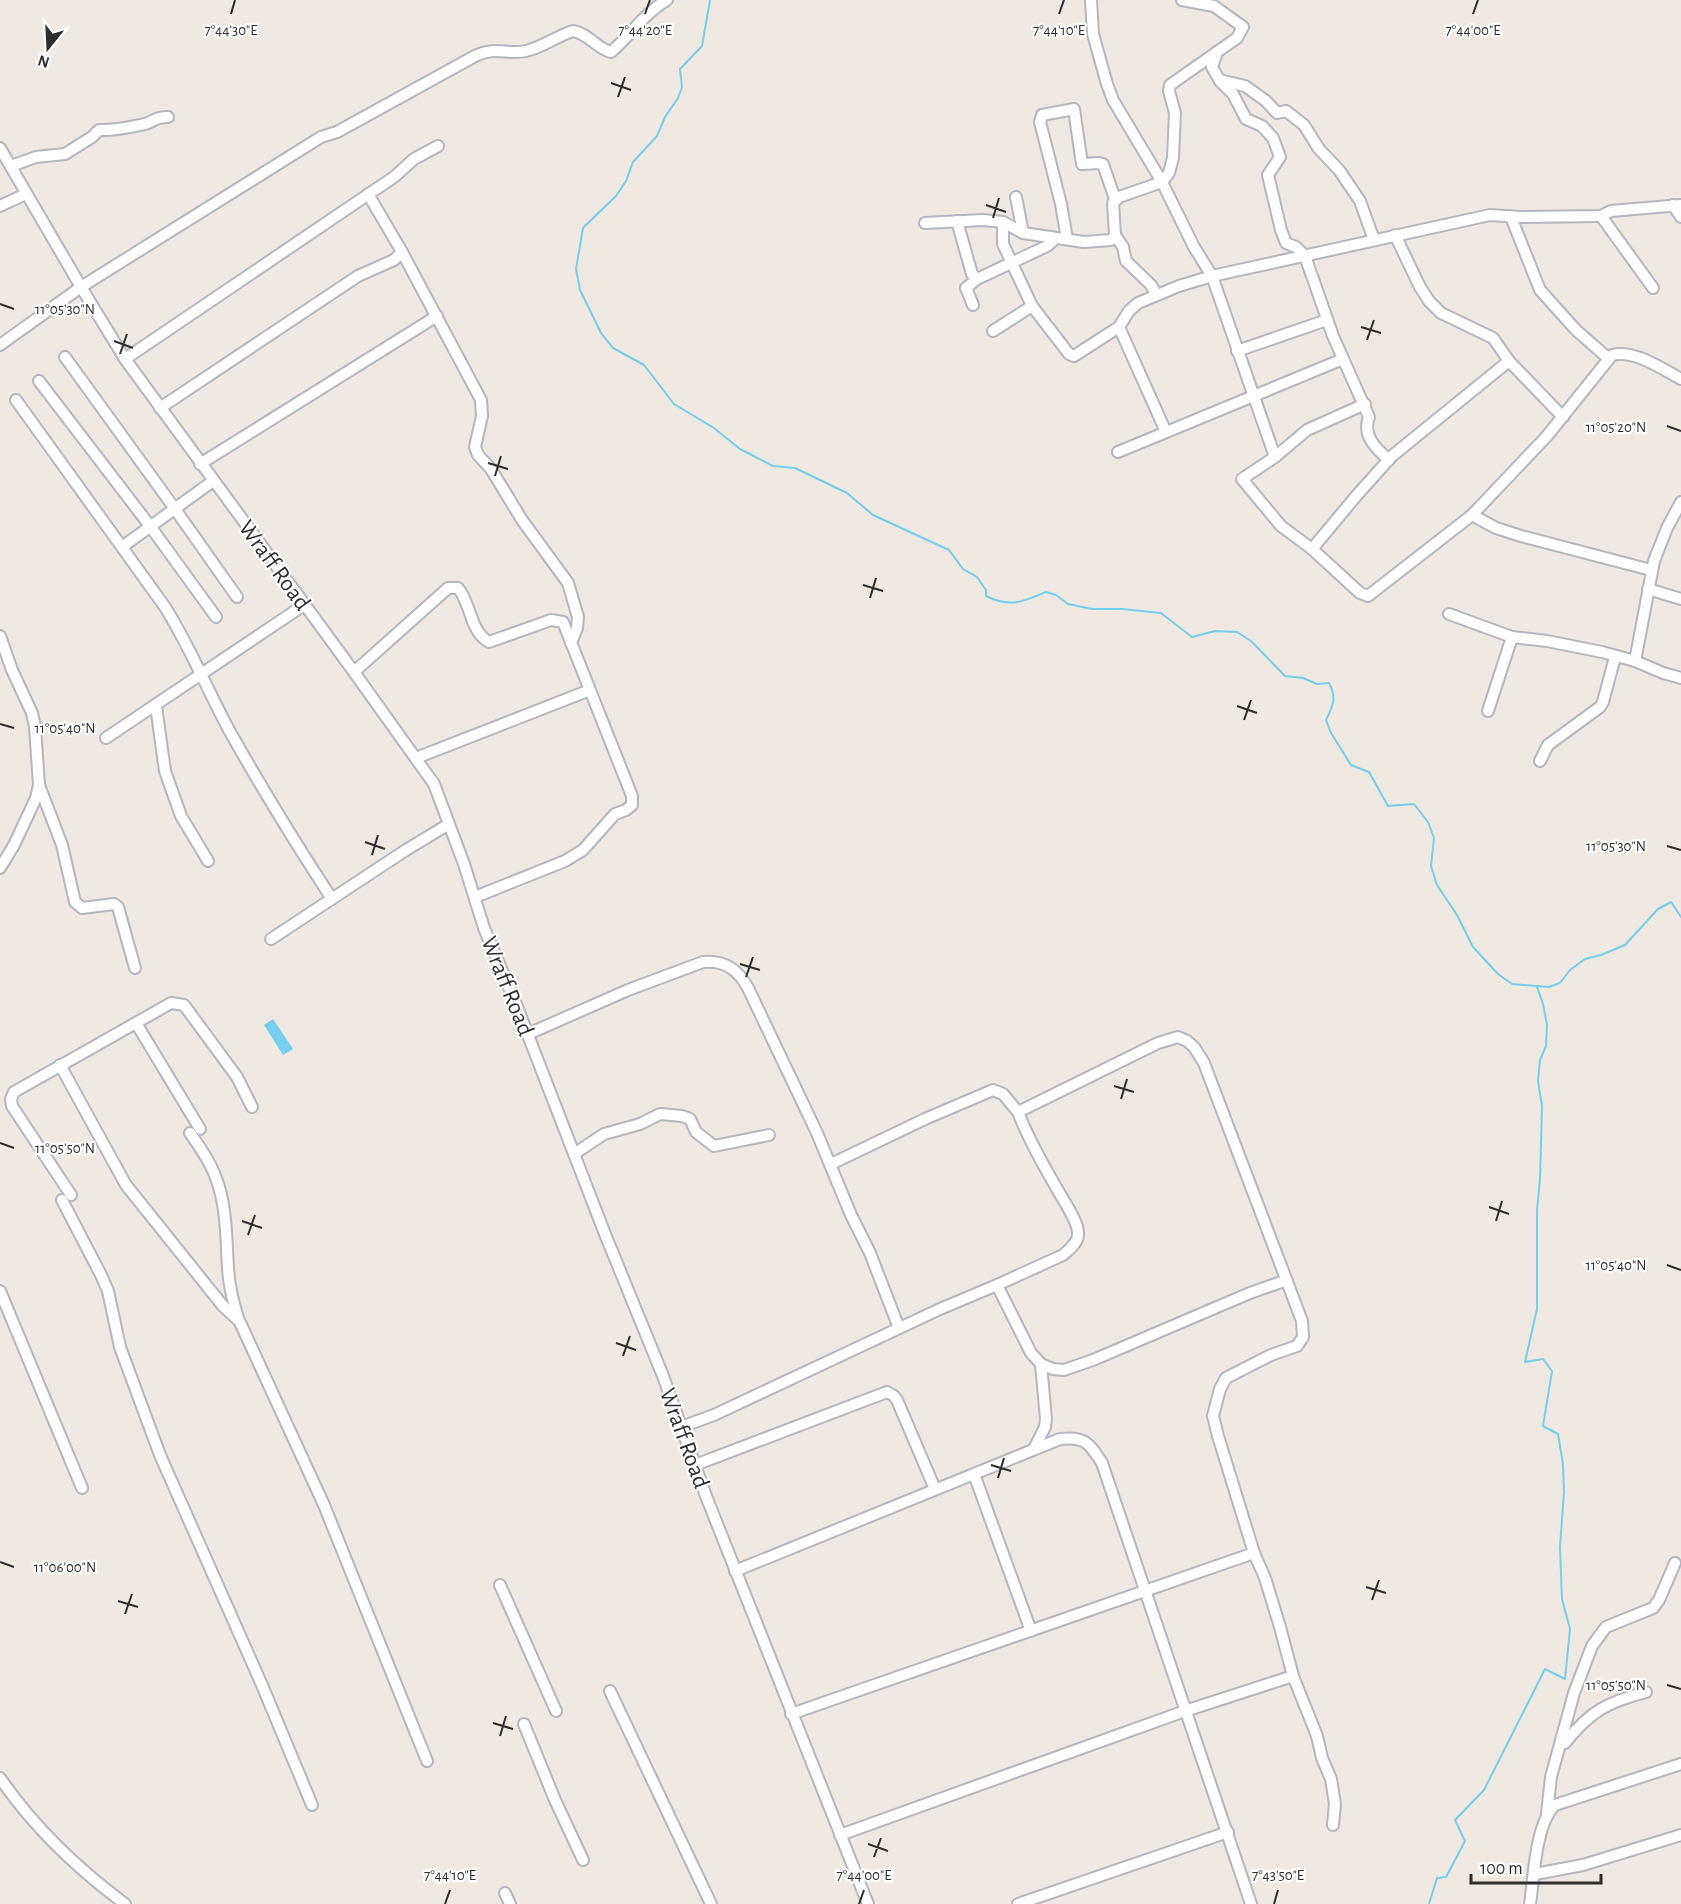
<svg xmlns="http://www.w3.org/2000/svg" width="1681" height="1904" font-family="'Alegreya Sans',sans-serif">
<rect width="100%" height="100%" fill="#efe9e1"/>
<polygon fill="#75cff0" points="273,1019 293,1049 283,1055 264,1025"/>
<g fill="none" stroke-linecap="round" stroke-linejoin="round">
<g stroke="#75cff0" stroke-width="2">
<path d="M710,0l-8,46 -22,23 2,18 -4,11 -13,19 -8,19 -24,26 -7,19 -10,15 -33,32 -7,41 4,21 21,43 12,15 31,17 30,39 40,24 26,21 33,17 22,2 52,25 26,22 76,35 14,19 14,8 9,13v6c24,12 37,6 60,-4l10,3 12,9 24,5h30l39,4 31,24 23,-6 22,1 14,9 34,35 18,2 14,6 12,-1c8,15 4,23 -3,37l5,13 20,32 18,7 19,34 26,-2 14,18 6,16 -3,28 6,19 20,30 16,32 25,27 14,10 37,3 11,-4 10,-13 15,-11 16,-4 24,-10 33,-36 13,-7 10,15"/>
<polyline points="1429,1904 1437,1878 1446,1877 1465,1841 1455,1820 1484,1790 1545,1669 1565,1679 1570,1629 1562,1599 1560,1547 1564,1492 1563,1464 1558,1434 1543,1426 1552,1371 1543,1359 1525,1362 1537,1309 1537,1210 1540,1179 1542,1106 1538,1081 1540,1060 1546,1046 1547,1025 1543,1004 1537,987"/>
</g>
<g stroke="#b4b7c1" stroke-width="14">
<g id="minor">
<polyline points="1091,0 1093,34 1107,84 1113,100 1162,182 1194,247 1212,276 1275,457"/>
<path d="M1182,0l32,6 29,21 -6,11 -20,14 -5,15 8,14 13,13 13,25 16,7 11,12 7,19 -12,18 13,55 5,13 10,4 9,9 28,80 36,81c-7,18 6,31 20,43"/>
<polyline points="1223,81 1245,86 1266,101 1277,113 1286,111 1304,125 1319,149 1339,170 1360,201 1374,240"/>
<polyline points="0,148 81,287 125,359 354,672 434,784 464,864 484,928 516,1004 605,1234 663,1376 706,1496 868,1904"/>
<path d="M11,166l25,-9 29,-3 27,-17 7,-7c15,1 32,-3 46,-6 10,-3 9,-7 23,-7"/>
<polyline points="368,194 402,252 481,400 482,416 475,447 478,455 491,469 522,520 568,583 578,617 577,628 571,643"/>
<polyline points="1016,197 1023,233"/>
<polyline points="1673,205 1681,217"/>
<polyline points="0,206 26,194"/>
<polyline points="1601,216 1653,288"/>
<polyline points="1511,217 1540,290 1576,330 1609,359"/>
<polyline points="957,221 972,274 977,279 1047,246 1056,238"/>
<polyline points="1003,222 1003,244 1032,306 1069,354 1074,356 1119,327 1129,311 1138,303 1179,286 1212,276 1490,215 1521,217 1601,216 1611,211 1681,205"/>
<polyline points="925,223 983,220 1003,222 1023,233 1084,242 1111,240 1115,235"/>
<polyline points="1395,235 1420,287 1429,301 1441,313 1493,338 1509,361 1563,417"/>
<polyline points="1067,239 1061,204 1040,122 1042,115 1074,109 1082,164 1099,163 1103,164 1115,199"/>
<polyline points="1156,294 1151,285 1126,261 1123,247 1115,235 1113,203 1119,197 1162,182 1169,173 1173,158 1175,113 1169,91 1170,85 1217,52"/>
<polyline points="973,305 966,288 977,279"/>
<polyline points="1119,327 1166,432"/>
<polyline points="993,331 1032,306"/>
<path d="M0,345l81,-58 240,-150 16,-5 138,-76c20,-10 32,-1 51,-5 17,-4 31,-15 47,-20 15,2 24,18 38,21 20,-17 33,-39 56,-52"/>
<polyline points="1237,351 1327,320"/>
<polyline points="65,357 175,509 237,597"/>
<polyline points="125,359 394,177 414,159 438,146"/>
<polyline points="39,381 150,526 216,617"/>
<path d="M16,400l149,207c25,40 42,82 64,123 32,57 67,114 103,169"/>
<path d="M1365,404l-58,26 -32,27 -33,22 39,47 31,23 48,44 8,3 104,-81 75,-79 65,-81c22,-6 50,14 69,24"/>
<polyline points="160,408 358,276 394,260 402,252"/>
<polyline points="1118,452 1343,359"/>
<polyline points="200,464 437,316"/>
<polyline points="1472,515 1496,528 1521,536 1651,570"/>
<polyline points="122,547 213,481"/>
<polyline points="1312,549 1357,495 1392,456 1509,361"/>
<polyline points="1648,589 1681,599"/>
<polyline points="1449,614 1512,637 1547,641 1602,652 1635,661 1663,673 1681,678"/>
<polyline points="0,636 12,670 32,713 35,727 39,785 36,798 14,845 0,868"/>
<polyline points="1635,661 1654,561 1667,528 1681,502"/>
<path d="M354,672l94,-84h10c13,15 12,44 31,54l62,-22 12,2 69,174v9l-6,5 -11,4 -32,36 -18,11 -90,36"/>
<polyline points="156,706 165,771 181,816 208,861"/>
<polyline points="1488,711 1512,637"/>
<polyline points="106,738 304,605"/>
<polyline points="416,758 590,690"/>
<polyline points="1540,761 1548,745 1600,707 1603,702 1615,657"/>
<polyline points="39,785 62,845 75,902 82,908 114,904 118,907 135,968"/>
<polyline points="271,939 406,850 449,824"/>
<polyline points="136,1023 200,1129"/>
<path d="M528,1034l100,-44 75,-28c21,-2 35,7 45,26l69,145 34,82 19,38 29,75"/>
<polyline points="60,1065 126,1185 223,1306 238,1320"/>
<path d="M190,1133c9,13 18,25 24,40 13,30 12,64 14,95 1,18 5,34 10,50l86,187 103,256"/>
<polyline points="574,1154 604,1134 640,1124 660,1114 682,1116 690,1119 696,1132 714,1146 769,1135"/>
<polyline points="831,1164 925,1119 993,1090 1003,1094 1018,1112"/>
<polyline points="71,1195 12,1106 11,1099 14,1092 171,1003 184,1005 237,1077 252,1107"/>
<polyline points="62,1200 101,1275 108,1291 120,1347 160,1455 262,1685 312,1805"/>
<path d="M997,1285l66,-30c6,-5 16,-13 15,-22 0,-13 -16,-34 -22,-46 -14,-24 -28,-49 -38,-75l140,-69 20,-6 9,4 7,6 10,16 98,258 1,16 -6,9 -26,9 -45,23 -6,11 -7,27 5,20 36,117 11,25 15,49 13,49 24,60 5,22 9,21 4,25 -2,21"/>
<polyline points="0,1291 82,1488"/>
<polyline points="681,1427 714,1415 940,1309 997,1285 1031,1353 1041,1364 1053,1369 1064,1370 1093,1360 1250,1293 1287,1280"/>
<polyline points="1034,1449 1045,1427 1046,1419 1041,1364"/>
<polyline points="695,1465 887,1392 894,1396 897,1400 935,1489"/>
<polyline points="974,1474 1031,1631"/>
<path d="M735,1571l325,-132c25,-3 29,4 42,24l149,441"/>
<polyline points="500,1585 556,1711"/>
<polyline points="610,1691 711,1904"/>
<polyline points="791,1714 1254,1553"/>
<polyline points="524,1724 555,1800 583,1860"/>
<path d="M1565,1743c25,-32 43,-41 81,-51"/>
<path d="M0,1778c33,48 78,91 125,126"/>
<polyline points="1547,1813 1551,1777 1574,1693 1592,1646 1606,1627 1653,1608 1659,1600 1675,1563"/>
<polyline points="840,1835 1185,1711 1293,1676"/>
<polyline points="1535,1874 1583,1865 1681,1835"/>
<polyline points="505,1893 510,1904"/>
<polyline points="1018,1904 1228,1832"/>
<path d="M1530,1904c4,-27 5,-79 25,-99l126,-41"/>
</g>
</g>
<use href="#minor" stroke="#fff" stroke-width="10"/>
</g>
<path fill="none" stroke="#2e2e2e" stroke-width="2" d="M231,14l4,-14M645,14l5,-14M1059,14l5,-14M1473,14l5,-14M611,83l20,7M618,97l7,-20M986,205l20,7M993,218l6,-20M0,304l14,5M1361,327l20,6M1367,340l7,-20M114,341l19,7M120,354l7,-20M1667,426l14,5M488,463l20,6M495,476l6,-20M863,585l20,6M870,598l6,-20M1237,706l20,7M1244,720l7,-20M0,724l14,4M365,842l20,7M1667,846l14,4M372,855l6,-20M740,964l20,6M746,977l7,-20M1114,1086l20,6M1121,1099l6,-20M0,1143l14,5M1489,1207l20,7M242,1221l20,7M1496,1221l6,-20M248,1235l7,-20M1667,1265l14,5M616,1343l20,7M623,1356l7,-20M991,1465l20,6M998,1478l6,-20M0,1562l14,5M1366,1587l20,6M1372,1600l7,-20M118,1601l20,6M125,1614l7,-20M1667,1685l14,4M493,1723l20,6M500,1736l6,-20M868,1844l20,7M874,1857l7,-19M445,1904l5,-14M859,1904l5,-14M1274,1904l4,-14"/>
<g text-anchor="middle" stroke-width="4.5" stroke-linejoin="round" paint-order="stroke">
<g font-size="24" fill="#2e2e2e" stroke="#fff">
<text transform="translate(275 565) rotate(54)" y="8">Wraff Road</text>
<text transform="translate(508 986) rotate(68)" y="8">Wraff Road</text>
<text transform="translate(685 1438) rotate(70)" y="8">Wraff Road</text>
</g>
</g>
<g font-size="15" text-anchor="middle" fill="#2e2e2e" stroke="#fff" stroke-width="4.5" stroke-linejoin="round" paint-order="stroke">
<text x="231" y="35">7°44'30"E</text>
<text x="645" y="35">7°44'20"E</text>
<text x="1059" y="35">7°44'10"E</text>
<text x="1473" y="35">7°44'00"E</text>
<text x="65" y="314">11°05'30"N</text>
<text x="1616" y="432">11°05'20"N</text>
<text x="65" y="733">11°05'40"N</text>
<text x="1616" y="851">11°05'30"N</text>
<text x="65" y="1153">11°05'50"N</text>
<text x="1616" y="1270">11°05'40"N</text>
<text x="65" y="1572">11°06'00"N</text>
<text x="1616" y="1690">11°05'50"N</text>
<text x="450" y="1880">7°44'10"E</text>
<text x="864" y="1880">7°44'00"E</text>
<text x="1278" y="1880">7°43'50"E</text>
</g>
<g transform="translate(48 48) rotate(198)" stroke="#ffffff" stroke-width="4.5" paint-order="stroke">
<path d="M0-4.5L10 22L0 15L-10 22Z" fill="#2e2e2e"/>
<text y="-9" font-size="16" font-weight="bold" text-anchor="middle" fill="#2e2e2e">N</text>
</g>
<path d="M1471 1874v9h130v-9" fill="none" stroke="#2e2e2e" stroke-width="3"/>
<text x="1480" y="1874" font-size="18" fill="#2e2e2e" stroke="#ffffff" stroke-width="4.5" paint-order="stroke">100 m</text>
</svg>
